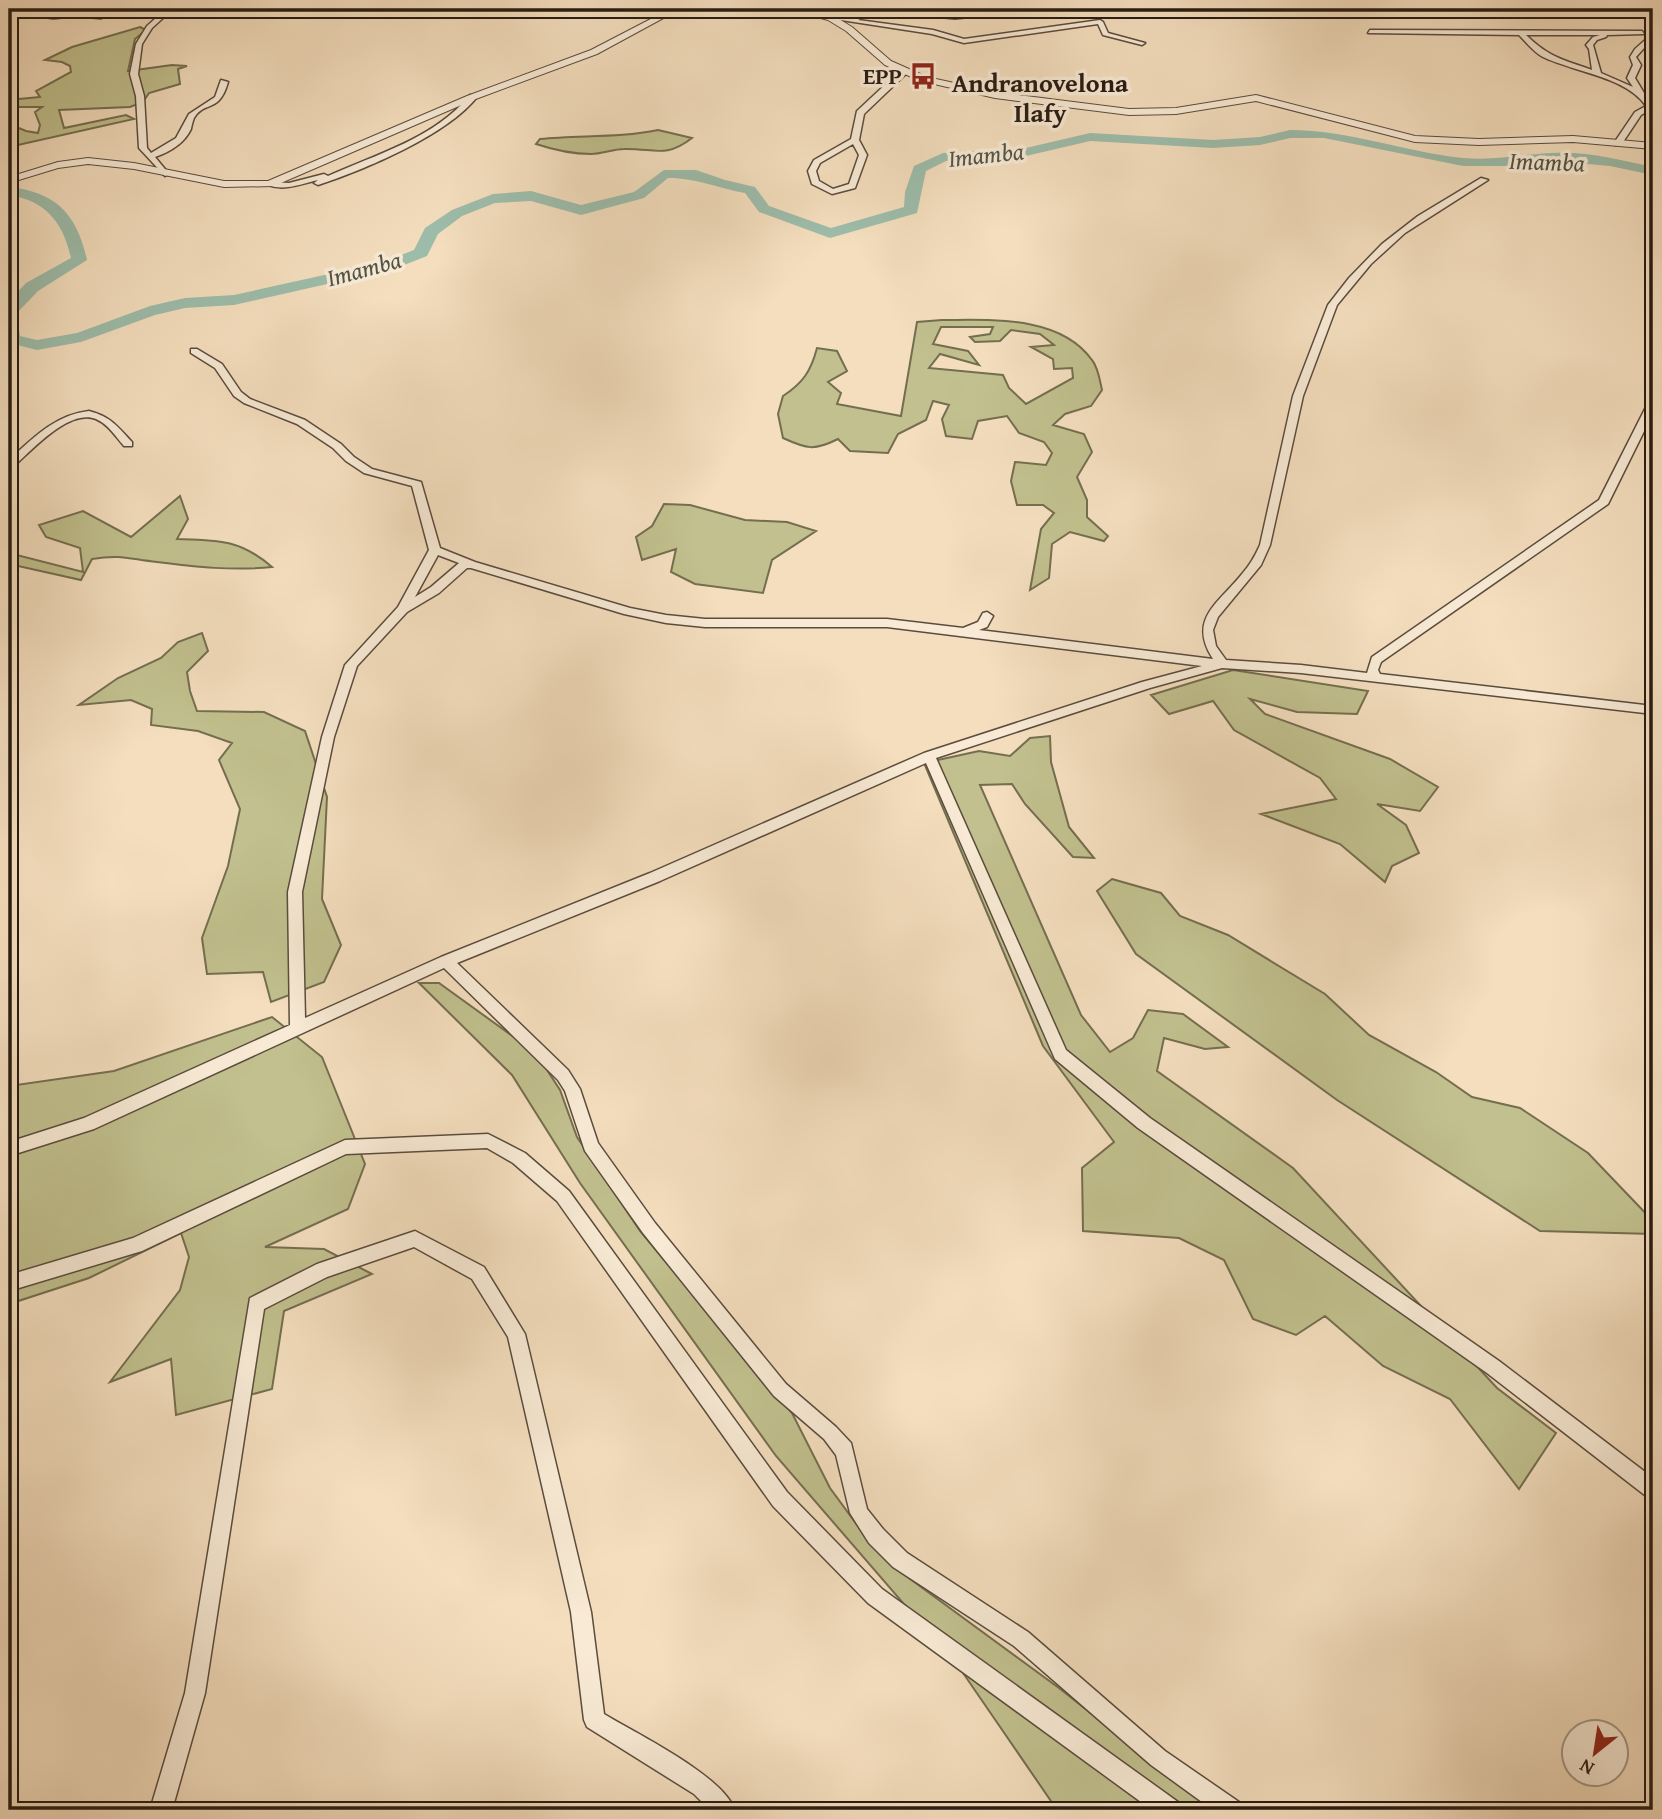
<svg xmlns="http://www.w3.org/2000/svg" width="1662" height="1819" viewBox="0 0 1662 1819" font-family="'Gentium Book Plus',serif">
	<style>
		.green { fill: #c1c08e; stroke: #746e50; stroke-width: 2; fill-rule: evenodd }
		.lines { fill: none; stroke-linecap: round; stroke-linejoin: round }
		.river { fill: #9dbdab; fill-rule: evenodd }
		.minor-casing { stroke: #5b4c3e; stroke-width: 3 }
		.tertiary-casing { stroke: #5b4c3e; stroke-width: 2 }
		.minor { fill: #f8ead5; fill-rule: evenodd }
		.tertiary { fill: #f8ead5; fill-rule: evenodd }
		.labels { text-anchor: middle; stroke-width: 7; stroke-linejoin: round; paint-order: stroke }
		.far-poi-label { font-size: 23px; font-weight: bold; fill: #281b13; stroke: #f8ead5; text-anchor: end }
		.far-water-label { font-size: 24px; font-style: italic; fill: #515448; stroke: #f8ead5 }
		.far-quarter-label { font-size: 26px; font-weight: bold; fill: #281b13; stroke: #f8ead5 }
	</style>
	<rect width="100%" height="100%" fill="#f4debe"/>
	<filter id="stains"><feTurbulence type="fractalNoise" baseFrequency=".00286" numOctaves="4"/><feColorMatrix values="0 0 0 0 .2 0 0 0 0 .09 0 0 0 0 .02 0 0 0 .5 -.17"/></filter>
	<radialGradient id="worn" r=".72"><stop offset=".6" stop-color="#630" stop-opacity="0"/><stop offset="1" stop-color="#630" stop-opacity=".3"/></radialGradient>
	<path class="green" d="M 74,9 L 136,9 L 138,10 L 133,14 L 107,14 L 101,19 C 94,19 86,16 78,16 C 64,15 52,25 40,13 Z
		M 140,27 L 146,30 L 135,39 L 128,71 L 172,65 L 187,66 L 178,69 L 180,84 L 149,93 L 143,102 L 130,107 L 59,110 L 64,128 L 126,115 L 134,119 L 9,147 L 9,124 L 26,131 L 38,133 L 40,125 L 35,112 L 42,107 L 9,107 L 9,100 L 40,97 L 36,91 L 71,72 L 70,66 L 62,62 L 45,60 L 72,47 Z
		M 658,130 L 692,138 C 665,159 654,148 624,149 C 613,149 602,154 591,154 C 572,154 554,150 536,144 L 540,139 C 579,135 620,138 658,130 Z
		M 942,320 C 991,320 1060,315 1092,360 C 1098,367 1100,381 1102,390 L 1091,406 L 1065,414 L 1053,425 L 1084,434 L 1092,452 L 1077,477 L 1087,500 L 1087,517 L 1108,536 L 1104,541 L 1070,532 L 1052,544 L 1049,578 L 1030,590 L 1041,529 L 1054,513 L 1043,505 L 1017,505 L 1011,481 L 1015,462 L 1046,465 L 1052,453 L 1044,442 L 1019,433 L 1007,416 L 978,421 L 972,439 L 946,436 L 942,419 L 949,405 L 933,401 L 926,420 L 898,434 L 888,453 L 850,451 L 838,439 C 814,451 807,449 783,438 L 778,414 L 783,396 C 803,383 811,371 817,348 L 837,351 L 847,371 L 828,382 L 841,393 L 837,404 L 901,416 L 917,322 ZM 941,327 L 993,327 L 990,334 L 970,337 L 975,342 L 1000,341 L 1011,330 L 1040,334 L 1054,345 L 1031,347 L 1053,359 L 1054,369 L 1072,368 L 1073,378 L 1026,404 L 1009,388 L 1003,375 L 929,368 L 940,354 L 979,365 L 968,351 L 933,344 Z
		M 180,496 L 188,519 L 177,539 C 217,540 240,539 272,567 C 233,571 196,567 157,562 C 129,559 121,554 92,559 L 81,580 L 9,564 L 9,553 L 83,572 L 80,548 L 46,537 L 39,525 L 83,511 L 131,537 Z
		M 664,504 L 690,505 L 745,520 L 787,522 L 816,531 L 772,560 L 763,593 L 695,584 L 671,572 L 676,549 L 642,560 L 636,537 L 652,526 Z
		M 202,633 L 208,651 L 187,672 L 190,691 L 197,711 L 264,712 L 305,731 L 327,797 L 322,899 L 341,945 L 324,982 L 271,1002 L 263,972 L 207,974 L 202,938 L 228,866 L 240,809 L 219,760 L 232,743 L 198,731 L 151,725 L 152,709 L 131,700 L 79,705 L 118,678 L 161,658 L 178,642 Z
		M 1233,670 L 1368,691 L 1357,714 L 1297,712 L 1250,699 L 1265,714 L 1390,759 L 1438,787 L 1420,811 L 1377,804 L 1406,825 L 1419,853 L 1392,866 L 1385,882 L 1340,844 L 1261,814 L 1336,799 L 1320,778 L 1234,730 L 1213,701 L 1169,714 L 1151,695 Z
		M 1050,736 L 1051,762 L 1069,827 L 1094,858 L 1073,857 L 1025,804 L 1012,784 L 980,785 L 1081,1015 L 1110,1052 L 1133,1038 L 1148,1010 L 1183,1014 L 1228,1047 L 1205,1049 L 1164,1038 L 1157,1071 L 1293,1168 L 1497,1388 L 1556,1433 L 1519,1489 L 1450,1399 L 1383,1366 L 1325,1316 L 1296,1335 L 1253,1319 L 1224,1260 L 1179,1238 L 1083,1231 L 1082,1168 L 1114,1142 L 1043,1046 L 924,763 L 979,751 L 1010,756 L 1030,738 Z
		M 1112,879 L 1161,893 L 1180,916 L 1228,935 L 1325,994 L 1369,1035 L 1436,1072 L 1472,1097 L 1520,1108 L 1588,1153 L 1653,1221 L 1653,1234 L 1540,1231 L 1337,1100 L 1136,954 L 1097,891 Z
		M 419,983 L 439,983 L 536,1053 L 560,1090 L 577,1137 L 640,1231 L 792,1413 L 830,1488 L 863,1533 L 898,1570 L 1059,1688 L 1213,1810 L 1065,1810 L 1053,1804 L 961,1670 L 776,1456 L 580,1183 L 512,1075 Z
		M 272,1017 L 322,1057 L 365,1164 L 348,1209 L 265,1247 L 324,1249 L 372,1274 L 284,1311 L 272,1389 L 176,1415 L 171,1359 L 110,1382 L 180,1290 L 189,1257 L 181,1233 L 89,1278 L 9,1304 L 9,1086 L 114,1071 Z"/>
	<g class="lines">
		<path class="river" d="M 1290,130 C 1349,130 1404,152 1463,158 C 1494,161 1523,154 1553,153 C 1586,151 1621,160 1653,167 L 1653,175 L 1610,166 L 1554,161 L 1519,166 L 1463,166 L 1324,138 L 1290,138 L 1260,145 L 1213,148 L 1090,141 L 1026,156 L 946,161 L 926,171 L 917,213 L 830,238 L 759,212 L 745,193 C 717,188 697,178 668,178 L 644,198 L 581,215 L 531,201 L 495,203 L 462,216 L 438,234 L 427,256 L 394,269 L 234,305 L 185,308 L 155,315 L 81,342 L 37,350 L 9,343 L 9,318 L 18,323 L 20,336 L 37,340 L 77,333 L 150,306 L 185,298 L 234,295 L 383,262 L 414,250 L 425,228 L 452,210 L 493,194 L 531,191 L 581,205 L 634,192 L 664,170 L 696,170 L 725,180 L 755,187 L 769,206 L 831,228 L 904,207 L 905,192 L 914,166 L 943,153 L 1026,148 L 1090,133 L 1213,140 L 1260,137 Z
			M 9,187 C 56,192 77,214 87,260 L 38,291 L 15,315 L 9,316 L 9,301 L 26,283 L 71,258 C 63,222 46,201 9,195 Z"/>
		<defs>
			<path id="minor" d="M 166,9 L 173,9 L 152,28 L 142,44 L 138,74 L 144,96 L 147,148 L 151,153 L 176,138 L 189,114 L 215,97 L 221,80 L 228,82 C 219,114 205,100 194,118 C 193,120 191,128 191,129 C 184,144 169,152 155,157 L 169,174 L 165,176 L 139,148 L 136,96 L 130,74 L 136,44 L 147,26 Z
				M 871,9 L 879,9 L 858,20 L 933,30 L 964,39 L 1100,20 L 1103,22 L 1108,33 L 1145,43 L 1142,45 L 1103,35 L 1098,24 L 964,43 L 932,34 L 828,18 L 831,16 L 850,19 Z
				M 922,9 L 959,15 L 976,9 L 983,9 C 965,23 940,20 922,9 Z
				M 1370,30 L 1642,31 L 1644,34 L 1607,35 L 1606,37 L 1597,40 L 1593,45 L 1601,73 L 1633,87 L 1627,78 L 1633,65 L 1630,57 L 1635,49 L 1653,33 L 1653,38 L 1636,57 L 1641,65 L 1635,78 L 1653,108 L 1641,115 L 1621,145 L 1615,145 L 1614,143 L 1635,112 L 1646,106 C 1627,77 1574,72 1543,57 C 1534,52 1526,42 1519,35 L 1368,33 ZM 1526,35 L 1600,35 L 1593,37 L 1586,45 L 1589,49 L 1592,70 C 1562,59 1550,58 1526,35 Z
				M 902,69 L 909,71 L 864,114 L 859,140 L 867,155 L 855,188 L 832,194 L 812,184 L 808,171 L 814,160 L 851,139 L 857,111 ZM 853,144 L 859,155 L 849,184 L 833,189 L 819,181 L 816,171 L 820,163 Z
				M 470,95 L 477,97 C 447,135 364,170 318,185 L 314,183 L 318,180 C 302,184 282,192 266,184 L 270,182 L 289,183 L 324,174 L 328,176 C 377,154 435,138 470,95 Z
				M 1481,178 L 1488,180 L 1405,233 L 1371,264 L 1337,305 L 1303,396 L 1270,545 L 1261,565 L 1218,617 L 1213,630 L 1216,646 L 1226,660 L 1301,665 L 1367,673 L 1372,657 L 1599,500 L 1648,403 L 1653,400 L 1653,413 L 1608,504 L 1381,662 L 1378,670 L 1380,674 L 1653,706 L 1653,714 L 1301,673 L 1222,668 L 1150,688 L 936,758 L 1066,1050 L 1150,1118 L 1499,1361 L 1653,1478 L 1653,1498 L 1646,1496 L 1487,1373 L 1138,1128 L 1055,1059 L 926,763 L 660,881 L 457,963 L 568,1070 L 580,1089 L 598,1143 L 655,1223 L 786,1384 L 836,1427 L 851,1443 L 867,1509 L 883,1529 L 907,1553 L 1028,1632 L 1165,1751 L 1239,1802 L 1242,1810 L 1213,1810 L 1151,1765 L 1014,1646 L 893,1567 L 869,1543 L 850,1513 L 836,1455 L 824,1439 L 774,1396 L 643,1233 L 585,1151 L 565,1091 L 558,1080 L 444,968 L 94,1129 L 9,1156 L 9,1142 L 84,1118 L 290,1025 L 288,892 L 322,737 L 345,665 L 398,607 L 429,550 L 412,486 L 364,473 L 346,461 L 333,448 L 297,424 L 244,403 L 234,396 L 215,368 L 191,353 L 191,349 L 197,349 L 222,364 L 241,392 L 250,399 L 305,420 L 341,444 L 354,457 L 372,469 L 421,482 L 440,548 L 475,562 L 630,608 L 666,615 L 705,619 L 887,619 L 963,628 L 978,622 L 983,613 L 987,612 L 993,616 L 987,627 L 979,630 L 1213,659 C 1187,619 1219,603 1242,574 C 1250,565 1255,556 1260,545 L 1293,396 L 1328,305 L 1349,278 L 1382,244 L 1418,216 ZM 438,555 L 459,563 L 431,587 L 415,597 ZM 467,568 L 471,568 L 624,614 L 666,623 L 705,627 L 887,627 L 1202,666 L 1142,682 L 924,753 L 650,873 L 441,957 L 305,1018 L 302,892 L 334,737 L 357,666 L 407,612 L 439,593 Z
				M 89,411 C 111,417 116,425 132,442 L 132,446 L 124,446 C 116,437 108,424 96,419 C 69,408 31,451 13,467 L 9,468 L 9,460 C 33,438 55,415 89,411 Z
				M 488,1134 L 525,1153 L 569,1191 L 787,1492 L 882,1589 L 1178,1802 L 1181,1810 L 1152,1810 L 868,1603 L 773,1506 L 557,1201 L 513,1163 L 487,1148 L 346,1154 L 142,1251 L 9,1291 L 9,1275 L 133,1238 L 345,1140 Z
				M 415,1231 L 484,1267 L 525,1334 L 591,1612 L 604,1714 C 637,1734 722,1775 735,1810 L 710,1810 L 694,1794 L 587,1727 L 584,1720 L 571,1612 L 508,1337 L 472,1279 L 414,1247 L 327,1277 L 264,1309 L 205,1693 L 172,1810 L 150,1810 L 185,1693 L 250,1298 L 317,1264 Z"/>
			<path id="tertiary" d="M 670,9 L 680,9 L 597,54 L 473,100 L 274,186 L 224,187 L 134,169 L 88,164 L 58,168 L 9,183 L 9,177 L 58,162 L 88,158 L 134,163 L 224,181 L 268,181 L 467,96 L 591,50 Z
				M 788,9 L 802,9 L 834,16 L 852,27 L 891,61 L 927,77 L 995,92 L 1129,109 L 1176,108 L 1256,95 L 1415,136 L 1479,139 L 1573,136 L 1653,143 L 1653,149 L 1573,142 L 1479,145 L 1415,142 L 1256,101 L 1176,114 L 1129,115 L 995,98 L 921,81 L 902,73 L 885,65 L 846,31 L 828,20 Z"/>
		</defs>
		<use href="#minor" class="minor-casing"/>
		<use href="#tertiary" class="tertiary-casing"/>
		<use href="#minor" class="minor"/>
		<use href="#tertiary" class="tertiary"/>
	</g>
	<defs>
		<symbol id="bus-bare" viewBox="-9 -9 18 18"><path d="M-5-6H5V4H4V6H2V4H-2V6H-4V4H-5ZM-3.5-4V0h7V-4ZM-3.5 1.2v1.5H-2V1.2ZM2 1.2v1.5H3.5V1.2Z" fill="#8f2418" stroke="#f8ead5" stroke-width="2.5" paint-order="stroke"/></symbol>
	</defs>
	<g fill-rule="evenodd">
		<use href="#bus-bare" x="904" y="57" width="38" height="38"/>
	</g>
	<g class="labels">
		<g class="far-poi-label">
			<text x="902" y="84">EPP</text>
		</g>
		<g class="far-water-label">
			<text transform="translate(986 155) rotate(-6)" y="8">Imamba</text>
			<text transform="translate(1547 162) rotate(2)" y="8">Imamba</text>
			<text transform="translate(364 269) rotate(-15)" y="8">Imamba</text>
		</g>
		<g class="far-quarter-label">
			<text x="1040" y="92">Andranovelona<tspan x="1040" dy="30">Ilafy</tspan></text>
		</g>
	</g>
	<rect width="1662" height="1819" fill="none" stroke="#f4debe" stroke-width="35"/>
	<rect x="10" y="10" width="1641" height="1798" fill="none" stroke="#281b13" stroke-width="3.5"/>
	<rect x="18" y="18" width="1627" height="1784" fill="none" stroke="#281b13" stroke-width="2"/>
	<g transform="translate(1595 1753) rotate(210)"><circle r="33" fill="#f8ead5" stroke="#a59787" stroke-width="2"/>
	<path d="M0-5L12 26L0 18L-12 26Z" fill="#8f2418"/>
	<text y="-10" font-size="19" font-weight="bold" text-anchor="middle" fill="#281b13">N</text>
	</g>
	<rect width="100%" height="100%" filter="url(#stains)"/>
	<rect width="100%" height="100%" fill="url(#worn)"/>
</svg>
